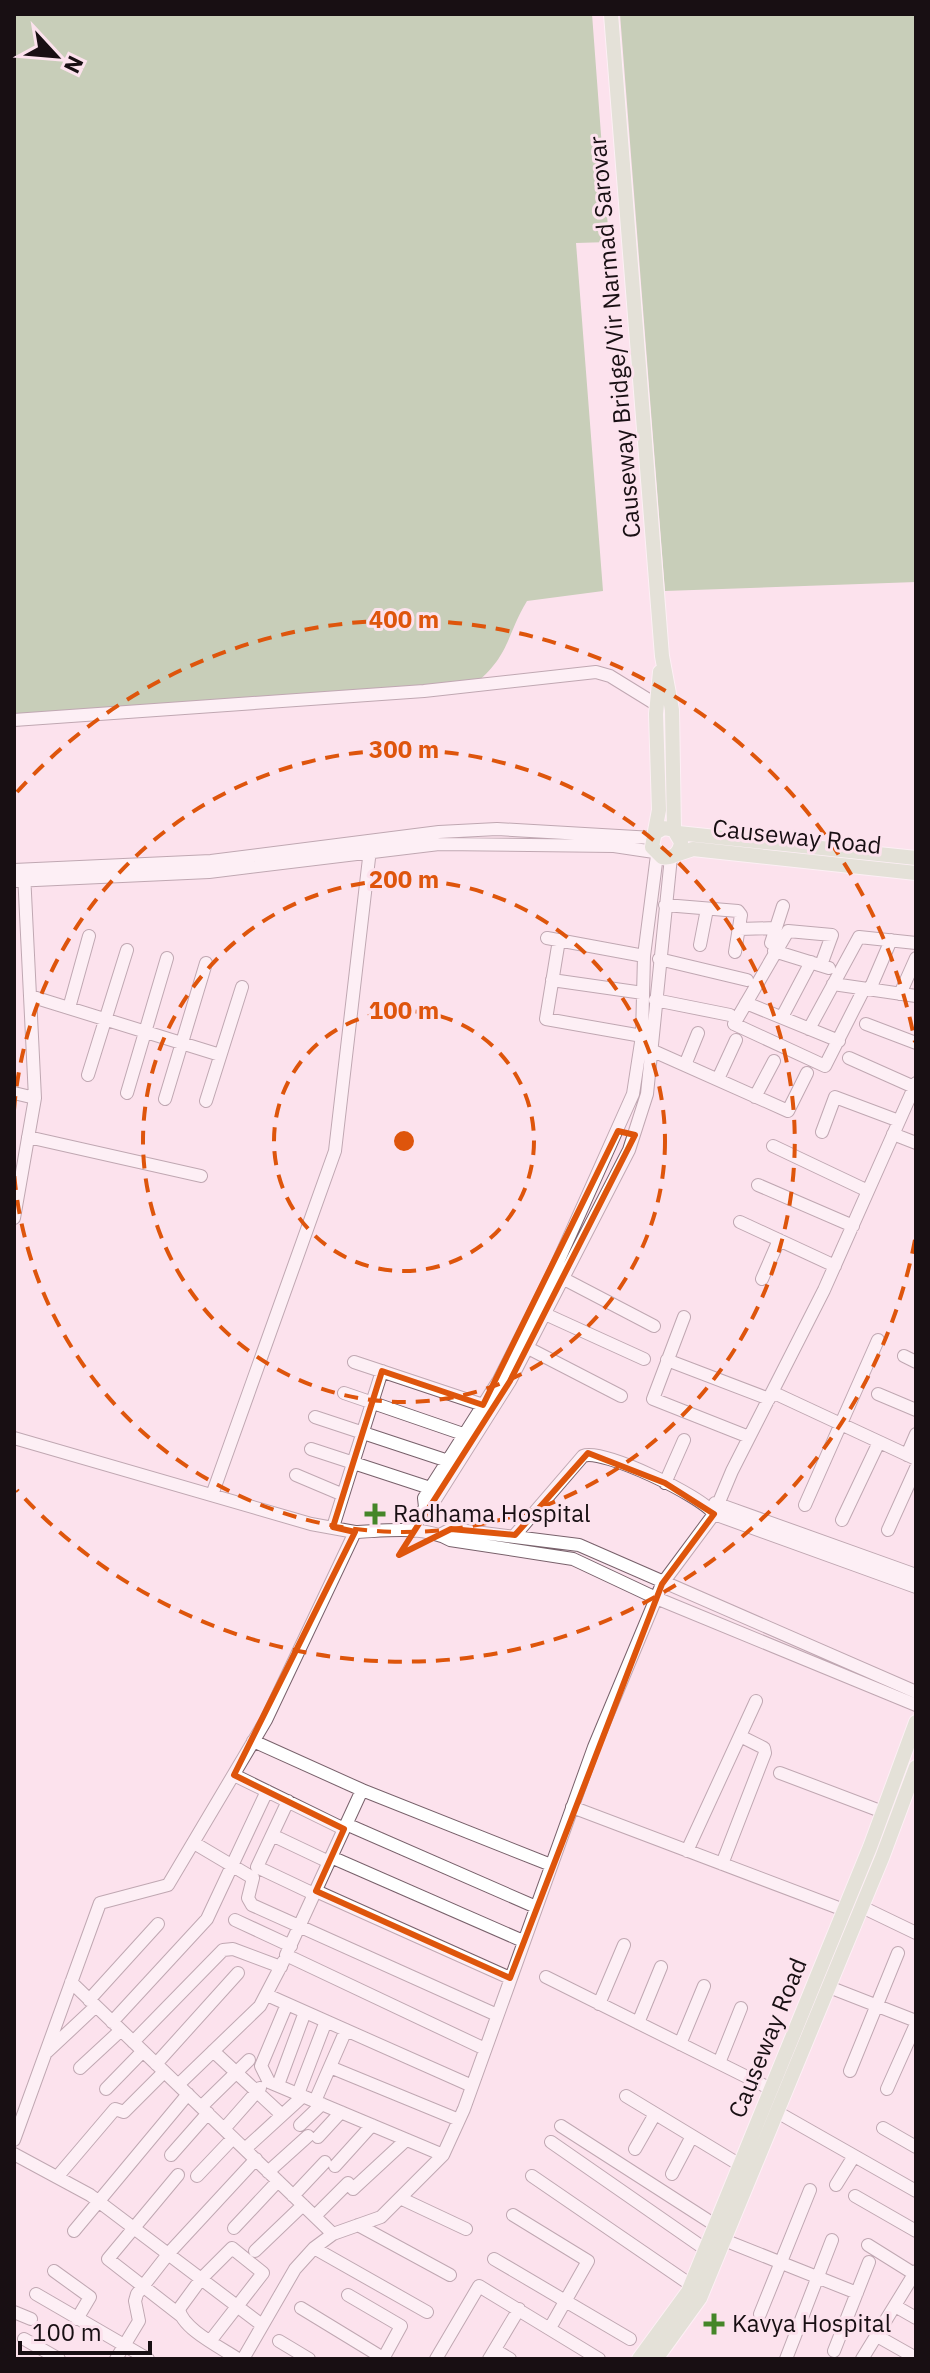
<svg xmlns="http://www.w3.org/2000/svg" width="930" height="2373" viewBox="0 0 930 2373" font-family="'IBM Plex Sans',sans-serif">
	<style>
		.water { fill: #89b57a }
		.lines { fill: none; stroke-linecap: round; stroke-linejoin: round }
		.minor-casing { stroke: #78616b; stroke-width: 14 }
		.major-casing { stroke: #fff; stroke-width: 16 }
		.minor { stroke: #fff; stroke-width: 12 }
		.major { stroke: #c7e0be; stroke-width: 14 }
		.marked { fill: none; stroke: #de550c; stroke-width: 6; stroke-linejoin: round }
		.ring { fill: none; stroke: #de550c; stroke-width: 4; stroke-dasharray: 14 10 }
		.poi-dot { fill: #458629; stroke: #fce2ed; stroke-width: 3 }
		.labels { text-anchor: middle; stroke-width: 6; stroke-linejoin: round; paint-order: stroke }
		.street-label { font-size: 24px; fill: #180f13; stroke: #fce2ed }
		.poi-label { font-size: 24px; fill: #180f13; stroke: #fce2ed; text-anchor: start }
		.centre { fill: #de550c; stroke: #fce2ed; stroke-width: 4 }
		.ring-label { font-size: 24px; text-anchor: middle; font-weight: bold; fill: #de550c; stroke: #fce2ed; stroke-width: 6; stroke-linejoin: round; paint-order: stroke }
	</style>
	<rect width="100%" height="100%" fill="#fce2ed"/>
	<path class="water" d="M 14,14 L 592,14 L 609,242 L 576,243 L 603,591 L 527,601 C 506,636 510,655 476,683 L 14,726 Z
		M 620,14 L 916,14 L 916,582 L 665,591 Z"/>
	<g class="lines">
		<defs>
			<path id="minor" d="M 14,720 L 424,691 L 596,672 L 610,676 L 657,705
				M 14,870 L 211,861 L 439,832 L 497,829 L 653,838
				M 24,873 L 35,1098
				M 14,881 L 209,872 L 439,844 L 614,846 L 654,852
				M 665,905 L 738,911 L 741,915 L 735,952
				M 739,929 L 776,928
				M 547,938 L 644,956
				M 559,940 L 546,1019 L 642,1036
				M 771,943 L 783,906
				M 700,945 L 707,909
				M 774,951 L 829,968
				M 659,959 L 747,980
				M 821,965 L 832,935 L 788,931 L 734,1024 L 825,1066 L 864,989
				M 552,980 L 643,993
				M 833,984 L 916,996
				M 870,989 L 891,940
				M 900,994 L 916,958
				M 30,996 L 220,1055
				M 655,1000 L 730,1015
				M 746,1003 L 839,1041
				M 69,1008 L 89,936
				M 782,1017 L 811,962
				M 866,1024 L 916,1043
				M 809,1029 L 859,937 L 916,943
				M 651,1050 L 788,1111 L 807,1073
				M 849,1058 L 914,1087
				M 685,1065 L 698,1033
				M 88,1075 L 127,950
				M 718,1079 L 736,1040
				M 14,1093 L 35,1098 L 14,1218
				M 127,1093 L 167,958
				M 755,1097 L 774,1061
				M 165,1099 L 206,963
				M 206,1101 L 242,987
				M 822,1132 L 835,1097 L 899,1121
				M 893,1134 L 916,1143
				M 28,1137 L 201,1176
				M 773,1146 L 868,1191
				M 758,1185 L 853,1226
				M 740,1222 L 835,1266
				M 564,1279 L 654,1326
				M 762,1279 L 779,1240
				M 545,1314 L 644,1359
				M 684,1317 L 653,1399 L 749,1437
				M 528,1348 L 621,1396
				M 904,1356 L 916,1362
				M 667,1360 L 769,1399
				M 354,1362 L 483,1405
				M 772,1392 L 916,1459
				M 344,1393 L 466,1435
				M 878,1394 L 916,1410
				M 315,1417 L 448,1461
				M 14,1438 L 311,1524 L 355,1532
				M 311,1449 L 430,1488
				M 907,1455 L 916,1434
				M 296,1475 L 341,1494
				M 665,1483 L 684,1440
				M 212,1495 L 335,1151 L 371,841
				M 715,1503 L 916,1575
				M 805,1505 L 878,1340
				M 425,1507 L 433,1503 L 510,1381 L 629,1150 L 647,1094 L 671,857
				M 842,1520 L 879,1442
				M 333,1527 L 382,1371
				M 888,1530 L 916,1468
				M 413,1531 L 425,1507 L 424,1498 L 499,1380 L 553,1273 L 633,1094 L 642,1036 L 644,956 L 657,855
				M 440,1535 L 451,1529 L 579,1545 L 916,1692
				M 515,1535 L 583,1456 C 602,1448 702,1496 714,1514 L 916,1587
				M 253,1741 L 362,1790 L 551,1865
				M 780,1773 L 883,1812
				M 234,1775 L 344,1829
				M 362,1790 L 286,1955 L 485,2049
				M 288,1801 L 257,1867 L 314,1894
				M 572,1807 L 844,1910
				M 346,1824 L 536,1907
				M 272,1835 L 329,1862
				M 194,1843 L 253,1878 L 248,1898 L 252,1905 L 497,2015
				M 687,1851 L 756,1701
				M 331,1857 L 523,1941
				M 722,1864 L 765,1753 L 764,1748 L 740,1736
				M 316,1891 L 510,1978
				M 862,1907 L 916,1933
				M 235,1920 L 291,1946
				M 546,1977 L 771,2089
				M 71,1982 L 333,2234
				M 829,1987 L 916,2021
				M 267,1995 L 472,2086
				M 89,2000 L 158,1924
				M 287,2004 L 261,2066 L 269,2082 L 443,2155
				M 599,2004 L 624,1945
				M 112,2022 L 207,1919 L 267,1791
				M 638,2023 L 661,1967
				M 133,2042 L 223,1950 L 233,1949 L 281,1967
				M 680,2044 L 704,1986
				M 213,2051 L 282,2115
				M 47,2052 L 96,2006
				M 719,2063 L 741,2008
				M 156,2064 L 238,1973
				M 330,2067 L 459,2120
				M 80,2068 L 121,2030
				M 850,2071 L 898,1953
				M 178,2085 L 260,2006 L 283,1962
				M 278,2085 L 305,2012
				M 106,2089 L 143,2051
				M 887,2089 L 916,2024
				M 298,2094 L 326,2021
				M 626,2096 L 740,2165
				M 315,2101 L 346,2030
				M 201,2107 L 249,2060
				M 777,2112 L 916,2191
				M 300,2125 L 322,2104
				M 561,2126 L 715,2225
				M 883,2128 L 916,2147
				M 224,2129 L 260,2088
				M 318,2137 L 341,2112
				M 14,2140 L 100,1903 L 168,1885 L 266,1720 L 355,1532 C 384,1531 423,1525 450,1540 L 573,1559 L 656,1598 L 916,1705
				M 551,2142 L 705,2249
				M 245,2149 L 303,2096
				M 635,2149 L 655,2114
				M 14,2154 L 90,2195 L 262,2325
				M 171,2155 L 208,2113
				M 335,2166 L 372,2125
				M 268,2172 L 308,2136
				M 672,2174 L 692,2136
				M 178,2175 L 108,2259 L 180,2315
				M 58,2176 L 115,2109 L 124,2112 L 164,2072
				M 197,2176 L 233,2138
				M 532,2176 L 691,2285
				M 836,2185 L 854,2156
				M 353,2189 L 406,2140
				M 293,2196 L 325,2162
				M 855,2196 L 916,2231
				M 400,2198 L 466,2229
				M 513,2215 L 588,2261 L 550,2328
				M 315,2216 L 348,2183
				M 358,2225 L 450,2275
				M 234,2228 L 278,2181
				M 74,2231 L 188,2094
				M 724,2240 L 857,2293
				M 868,2245 L 916,2275
				M 314,2248 L 427,2312
				M 255,2251 L 303,2205
				M 494,2259 L 630,2339
				M 54,2271 L 90,2297 L 77,2319
				M 36,2294 L 148,2359
				M 348,2295 L 401,2326 L 383,2359
				M 895,2306 L 916,2318
				M 301,2308 L 383,2358
				M 14,2312 L 31,2319
				M 760,2314 L 810,2190
				M 877,2336 L 916,2358
				M 24,2339 L 59,2359
				M 211,2340 L 263,2273 L 232,2248 L 201,2279 L 179,2309 C 182,2329 222,2348 238,2359
				M 279,2341 L 309,2359
				M 495,2350 L 510,2359
				M 834,2351 L 869,2262
				M 116,2359 L 139,2321 L 135,2301 L 137,2294 L 169,2253 L 256,2159
				M 243,2359 L 295,2269 L 314,2248 L 333,2234 L 381,2217 L 443,2155 L 464,2109 L 594,1747 L 662,1584 L 714,1514 L 732,1471 L 824,1290 L 916,1083
				M 436,2359 L 479,2286 L 599,2359
				M 489,2359 L 519,2309
				M 786,2359 L 832,2240
				M 862,2359 L 916,2271"/>
			<path id="major" d="M 611,14 L 662,656 L 672,710 L 674,830
				M 655,833 L 664,828 L 674,830 L 681,842 C 680,853 673,859 662,857 L 652,847 L 659,810 L 656,714 L 660,672
				M 678,833 L 916,858
				M 675,855 L 693,849 L 916,873
				M 639,2359 L 688,2292 L 870,1847 L 916,1722
				M 656,2359 L 700,2298 L 882,1858 L 916,1767"/>
		</defs>
		<use href="#minor" class="minor-casing"/>
		<use href="#major" class="major-casing"/>
		<use href="#minor" class="minor"/>
		<use href="#major" class="major"/>
	</g>
	<path d="M0 0H930V2373H0ZM 618,1131 L 635,1135 L 510,1381 L 399,1555 L 451,1529 L 515,1535 L 588,1453 L 665,1483 L 714,1514 L 662,1584 L 510,1978 L 316,1891 L 344,1829 L 234,1775 L 355,1532 L 333,1527 L 382,1371 L 483,1405 Z" fill="#fce2ed" fill-opacity=".55" fill-rule="evenodd"/>
	<path class="marked" d="M 618,1131 L 635,1135 L 510,1381 L 399,1555 L 451,1529 L 515,1535 L 588,1453 L 665,1483 L 714,1514 L 662,1584 L 510,1978 L 316,1891 L 344,1829 L 234,1775 L 355,1532 L 333,1527 L 382,1371 L 483,1405 Z"/>
	<g class="ring">
		<circle cx="404" cy="1141" r="130"/>
		<circle cx="404" cy="1141" r="261"/>
		<path d="M14 1110A391 391 0 1 1 14 1172"/>
		<path d="M915 1240A521 521 0 0 1 17 1490M17 792A521 521 0 0 1 915 1042"/>
	</g>
	<g class="poi-dot">
		<path d="M371 1502h8v8h8v8h-8v8h-8v-8h-8v-8h8z"/>
		<path d="M710 2312h8v8h8v8h-8v8h-8v-8h-8v-8h8z"/>
	</g>
	<g class="labels">
		<g class="street-label">
			<text transform="translate(615 337) rotate(-95)" y="8">Causeway Bridge/Vir Narmad Sarovar</text>
			<text transform="translate(797 837) rotate(6)" y="8">Causeway Road</text>
			<text transform="translate(768 2038) rotate(-68)" y="8">Causeway Road</text>
		</g>
		<g class="poi-label">
			<text x="393" y="1522">Radhama Hospital</text>
			<text x="732" y="2332">Kavya Hospital</text>
		</g>
	</g>
	<circle cx="404" cy="1141" r="12" class="centre"/>
	<g class="ring-label">
		<text x="404" y="628">400 m</text>
		<text x="404" y="758">300 m</text>
		<text x="404" y="888">200 m</text>
		<text x="404" y="1019">100 m</text>
	</g>
	<rect width="930" height="2373" fill="none" stroke="#180f13" stroke-width="32"/>
	<g transform="translate(56 56) rotate(116)" stroke="#fce2ed" stroke-width="6" paint-order="stroke">
	<path d="M0-6L14 30L0 20L-14 30Z" fill="#180f13"/>
	<text y="-12" font-size="22" font-weight="bold" text-anchor="middle" fill="#180f13">N</text>
	</g>
	<path d="M20 2341v12h130v-12" fill="none" stroke="#180f13" stroke-width="4"/>
	<text x="32" y="2341" font-size="24" fill="#180f13" stroke="#fce2ed" stroke-width="6" paint-order="stroke">100 m</text>
</svg>
